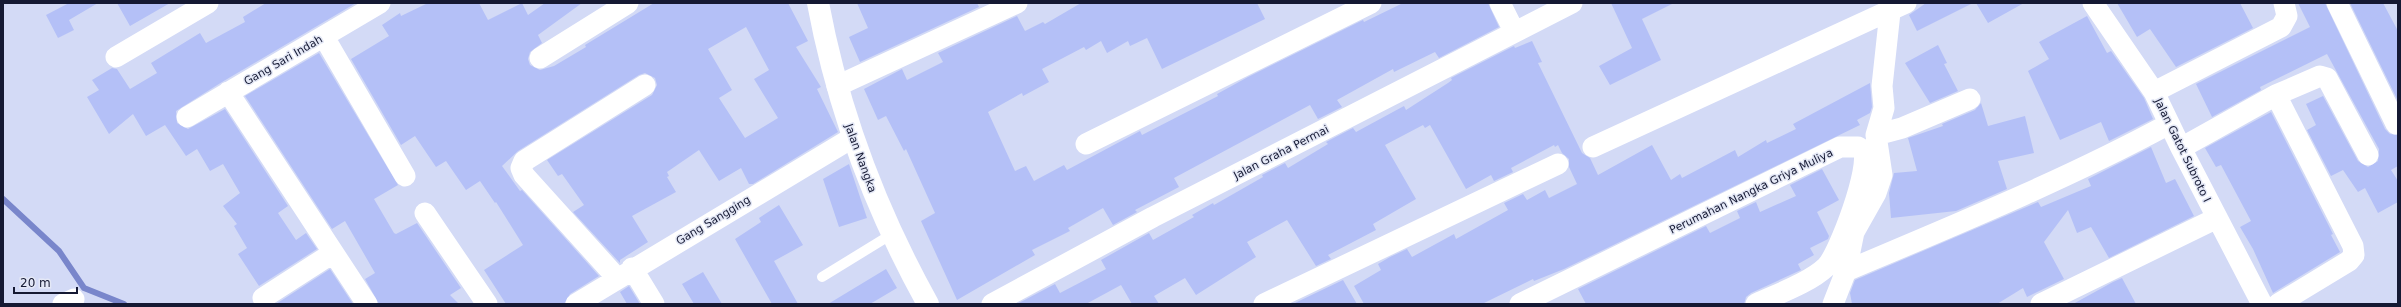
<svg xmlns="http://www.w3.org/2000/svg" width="2401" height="307" viewBox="0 0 2401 307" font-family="'DejaVu Sans',sans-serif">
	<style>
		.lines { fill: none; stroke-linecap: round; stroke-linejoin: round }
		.stream { stroke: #7986cb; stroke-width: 6 }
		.building { fill: #b4c0f7; fill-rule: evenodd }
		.lane { stroke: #fff; stroke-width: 10 }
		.street { stroke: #fff; stroke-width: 21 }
		.secondary { stroke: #fff; stroke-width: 22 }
		.labels { text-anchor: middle; stroke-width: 3; stroke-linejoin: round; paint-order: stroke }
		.street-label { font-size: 11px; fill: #151933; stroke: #e4e8f6 }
	</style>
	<rect width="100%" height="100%" fill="#d3daf6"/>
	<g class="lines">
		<path class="stream" d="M 3,199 L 59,251 L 84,288 L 124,304"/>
	</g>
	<path class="building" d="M 69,3 L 98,3 L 69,20 L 74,30 L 58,38 L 46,15 Z
		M 117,3 L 170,3 L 130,26 Z
		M 266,3 L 356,3 L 222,82 L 176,111 L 177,123 L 188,129 L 225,109 L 288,206 L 278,213 L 296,240 L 306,233 L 317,249 L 259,286 L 238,254 L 247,248 L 234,226 L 237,224 L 223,206 L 240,193 L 223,164 L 210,171 L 197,149 L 186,156 L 165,125 L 146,136 L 133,114 L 109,134 L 87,97 L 99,90 L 92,80 L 112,68 L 117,69 L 130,89 L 157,73 L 151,63 L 200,33 L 206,43 L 245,22 L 243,17 Z
		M 428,3 L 479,3 L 488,20 L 522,3 L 528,15 L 545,3 L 582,3 L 538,35 L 542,43 L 530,52 L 528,59 L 530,65 L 540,70 L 554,66 L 586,47 L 585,45 L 654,3 L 788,3 L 808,41 L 796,47 L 821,87 L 817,89 L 838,132 L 753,184 L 749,184 L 741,168 L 719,181 L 699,150 L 667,172 L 669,176 L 667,177 L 676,192 L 632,216 L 648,242 L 620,260 L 620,263 L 573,212 L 584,205 L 562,174 L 558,176 L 547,160 L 652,95 L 657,85 L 655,78 L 645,73 L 639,75 L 518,151 L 502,166 L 520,191 L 522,190 L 599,276 L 570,294 L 564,304 L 506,304 L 484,270 L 523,245 L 496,202 L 495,203 L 480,181 L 466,190 L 446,161 L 436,167 L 415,136 L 401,145 L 351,59 L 389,36 L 382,25 L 400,13 L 401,16 ZM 746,27 L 769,70 L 754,79 L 778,118 L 745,138 L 719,98 L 732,90 L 708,49 Z
		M 857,3 L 977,3 L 979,7 L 860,62 L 849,37 L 868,28 Z
		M 1081,3 L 1257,3 L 1265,19 L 1162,69 L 1147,38 L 1130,46 L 1128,41 L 1107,53 L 1101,41 L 1086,50 L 1084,47 L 1042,69 L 1049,82 L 1023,96 L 1022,93 L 988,112 L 1015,171 L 1026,166 L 1034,181 L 1064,165 L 1067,170 L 1140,131 L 1142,135 L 1218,96 L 1217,94 L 1248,77 L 1363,20 L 1364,22 L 1403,3 L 1488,3 L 1499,27 L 1439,58 L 1435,52 L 1394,72 L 1393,69 L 1337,100 L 1342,107 L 1318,119 L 1310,105 L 1174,178 L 1179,187 L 1135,210 L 1137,212 L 1113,225 L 1103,208 L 1068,228 L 1070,231 L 1032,250 L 1035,255 L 957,300 L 921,221 L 935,213 L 906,149 L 904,151 L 886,116 L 878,120 L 864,89 L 902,69 L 907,80 L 943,62 L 938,53 L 1017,16 L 1025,31 L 1043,22 L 1045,24 Z
		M 1611,3 L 1674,3 L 1642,19 L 1661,60 L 1610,85 L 1599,66 L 1632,48 Z
		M 1926,3 L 1973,3 L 1917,31 L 1909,15 Z
		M 1976,3 L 2024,3 L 1988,23 Z
		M 2117,3 L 2240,3 L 2253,28 L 2176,67 L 2150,29 L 2137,37 Z
		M 2298,3 L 2325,3 L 2385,129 L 2390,134 L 2398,135 L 2398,166 L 2391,170 L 2398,181 L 2398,202 L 2378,213 L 2365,188 L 2358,192 L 2343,170 L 2331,176 L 2307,130 L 2316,125 L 2306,104 L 2323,96 L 2358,161 L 2368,167 L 2378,161 L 2379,149 L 2327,54 L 2260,87 L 2261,90 L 2212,117 L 2196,84 L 2310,27 Z
		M 2350,3 L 2383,3 L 2398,31 L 2398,101 Z
		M 2087,16 L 2107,53 L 2111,51 L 2144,98 L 2153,119 L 2109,141 L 2101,122 L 2060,140 L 2028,71 L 2049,59 L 2039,42 Z
		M 1532,41 L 1542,62 L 1538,63 L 1582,153 L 1590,158 L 1598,175 L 1652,145 L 1671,180 L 1680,174 L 1682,178 L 1735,150 L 1738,157 L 1766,140 L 1767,143 L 1796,129 L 1793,124 L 1870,83 L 1872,107 L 1870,113 L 1857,120 L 1860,125 L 1564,269 L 1534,281 L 1533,279 L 1482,304 L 1364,304 L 1354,286 L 1381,270 L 1378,264 L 1390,257 L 1407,249 L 1412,257 L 1454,234 L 1456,239 L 1508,210 L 1504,203 L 1523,194 L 1527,200 L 1545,190 L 1549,198 L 1577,184 L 1569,167 L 1569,159 L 1562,153 L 1558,145 L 1555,147 L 1554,145 L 1511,168 L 1513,172 L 1494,181 L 1491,175 L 1466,189 L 1430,125 L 1425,128 L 1423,125 L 1385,145 L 1416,199 L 1373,224 L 1376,230 L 1328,255 L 1331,259 L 1316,266 L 1287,220 L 1247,242 L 1256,257 L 1196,295 L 1185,278 L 1154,296 L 1159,304 L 1132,304 L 1121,285 L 1086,304 L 1017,304 L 1055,284 L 1060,293 L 1106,269 L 1101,260 L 1149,233 L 1153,240 L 1194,217 L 1192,215 L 1213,203 L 1214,205 L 1263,177 L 1262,175 L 1285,163 L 1288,168 L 1328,144 L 1326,142 L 1353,128 L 1356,132 L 1404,106 L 1406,110 L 1448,83 L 1452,80 L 1451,78 L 1514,46 L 1515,48 Z
		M 1938,45 L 1947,63 L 1944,64 L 1958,91 L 1930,103 L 1905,63 Z
		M 319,53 L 398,185 L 374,199 L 394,233 L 396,234 L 417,223 L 461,288 L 450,295 L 459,304 L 379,304 L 365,279 L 375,273 L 345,221 L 332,229 L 245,96 Z
		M 1981,103 L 1988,126 L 2025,116 L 2034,153 L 1998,161 L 2007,189 L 1956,211 L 1891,218 L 1889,193 L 1894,173 L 1917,171 L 1908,138 L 1943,126 L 1942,124 L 1975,110 Z
		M 2271,112 L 2333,234 L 2331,235 L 2340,252 L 2273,293 L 2253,249 L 2240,227 L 2251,221 L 2221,165 L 2216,167 L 2205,148 Z
		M 2151,147 L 2166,183 L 2175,179 L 2194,216 L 2109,258 L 2091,227 L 2077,233 L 2068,210 L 2044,242 L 2064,279 L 2027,297 L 2023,288 L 1997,304 L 1852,304 L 1850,293 L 1855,280 L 2038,202 L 2041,207 L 2091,186 L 2088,179 Z
		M 849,164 L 867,218 L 839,227 L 823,179 Z
		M 1822,169 L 1839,200 L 1817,212 L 1829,236 L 1828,239 L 1810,248 L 1814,255 L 1798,264 L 1801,270 L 1751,293 L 1746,297 L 1744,304 L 1586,304 L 1578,289 L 1706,226 L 1710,233 L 1740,218 L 1737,211 L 1756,202 L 1760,212 L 1796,196 L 1790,185 Z
		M 779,205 L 803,245 L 774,261 L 798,304 L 772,304 L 735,239 L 761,222 L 759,218 Z
		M 330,269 L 353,304 L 276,304 Z
		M 886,269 L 897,288 L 870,304 L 828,304 Z
		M 703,272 L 722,304 L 694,304 L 682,284 Z
		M 2122,278 L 2136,304 L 2073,304 L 2113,282 Z
		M 1343,280 L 1357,304 L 1293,304 L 1299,301 Z
		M 629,286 L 640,304 L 627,304 L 620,292 Z"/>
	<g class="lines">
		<path class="lane" d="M 822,277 L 892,234"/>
		<path class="street" d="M 1500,3 L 1514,31
			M 2093,3 L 2154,92 L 2181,148 L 2262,304
			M 2337,3 L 2396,124
			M 324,37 L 405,176
			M 116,57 L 208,3
			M 540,58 L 628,3
			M 837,86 L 1017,3
			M 228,92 L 367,304
			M 2154,92 L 2281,27 L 2287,16 L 2284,3
			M 2276,95 L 2353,246 L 2354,255 L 2349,261 L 2278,304
			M 187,117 L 380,3
			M 1876,135 L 1902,128 L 1970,99
			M 1086,144 L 1371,3
			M 1593,147 L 1906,3
			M 2181,148 L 2276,95 L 2320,76 L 2327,78 L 2368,155
			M 425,213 L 487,304
			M 632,268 L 654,304
			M 1846,271 C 1955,225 2065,180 2169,124
			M 617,278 L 524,175 L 521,168 L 524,161 L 645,85
			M 263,298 L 333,253
			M 63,304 L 74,299
			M 576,304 L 852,138
			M 992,304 L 1153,217 L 1572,3
			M 1264,304 L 1558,164
			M 1520,304 L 1840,147 L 1858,147 L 1863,150 C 1872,165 1839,254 1826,267 C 1809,283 1777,294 1756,304
			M 1833,304 L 1846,271 L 1854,232 L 1876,193 L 1882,175 L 1876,135 L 1884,108 L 1882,86 L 1891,3
			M 2041,304 L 2217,218"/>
		<path class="secondary" d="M 818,3 C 838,110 875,209 928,304"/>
	</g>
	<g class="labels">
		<g class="street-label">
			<text transform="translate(283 60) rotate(-30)" y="4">Gang Sari Indah</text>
			<text transform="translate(2183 150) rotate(64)" y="4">Jalan Gatot Subroto I</text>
			<text transform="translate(1281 152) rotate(-27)" y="4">Jalan Graha Permai</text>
			<text transform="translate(861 158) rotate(70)" y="4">Jalan Nangka</text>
			<text transform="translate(1751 191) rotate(-26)" y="4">Perumahan Nangka Griya Muliya</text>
			<text transform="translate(713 220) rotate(-31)" y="4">Gang Sangging</text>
		</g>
	</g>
	<rect width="2401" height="307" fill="none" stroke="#151933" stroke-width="8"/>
	<path d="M14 287v6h63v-6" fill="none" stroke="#151933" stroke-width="2"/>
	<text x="20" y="287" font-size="12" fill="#151933" stroke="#e4e8f6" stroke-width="3" paint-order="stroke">20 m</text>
</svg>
